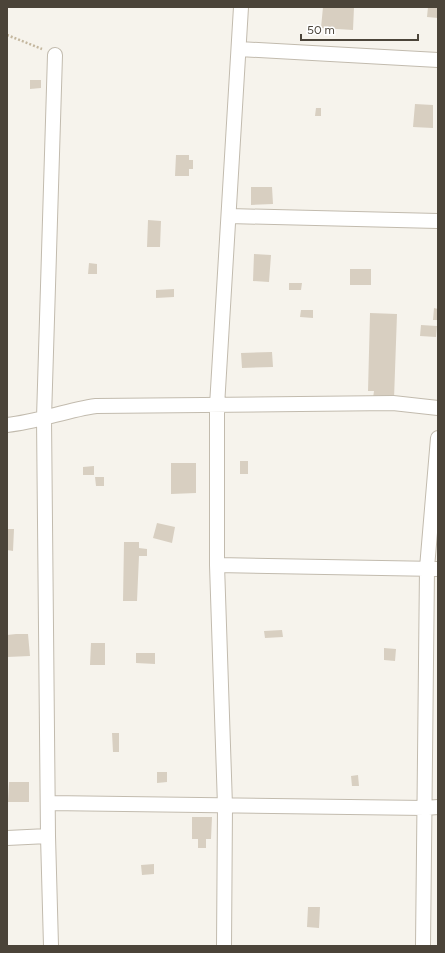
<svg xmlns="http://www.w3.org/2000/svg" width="445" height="953" viewBox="0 0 445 953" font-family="Figtree,sans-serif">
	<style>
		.building { fill: #d8cfc1 }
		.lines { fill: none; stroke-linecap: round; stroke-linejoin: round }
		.minor-casing { stroke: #c2bbae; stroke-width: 16 }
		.path { stroke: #c4b79f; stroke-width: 2.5; stroke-dasharray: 2 2; stroke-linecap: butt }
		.minor { stroke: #fff; stroke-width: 14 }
	</style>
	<rect width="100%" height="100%" fill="#f6f3ec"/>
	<path class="building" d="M 323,7 L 354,7 L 353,30 L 321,28 Z
		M 428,7 L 438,7 L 438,18 L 427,17 Z
		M 30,80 L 41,80 L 41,88 L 30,89 Z
		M 415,104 L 433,105 L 433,128 L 413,127 Z
		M 316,108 L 321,108 L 321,116 L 315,116 Z
		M 176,155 L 189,155 L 189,160 L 193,160 L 193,169 L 189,169 L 189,176 L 175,176 Z
		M 251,187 L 272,187 L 273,204 L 251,205 Z
		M 148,220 L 161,221 L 160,247 L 147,247 Z
		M 254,254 L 271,255 L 269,282 L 253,281 Z
		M 89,263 L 97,264 L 97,274 L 88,274 Z
		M 350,269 L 371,269 L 371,285 L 350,285 Z
		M 289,283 L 302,283 L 301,290 L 289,290 Z
		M 174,289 L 174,297 L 156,298 L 156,290 Z
		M 434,308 L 438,309 L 438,320 L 433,320 Z
		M 301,310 L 313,310 L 313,318 L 300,317 Z
		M 370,313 L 397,314 L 394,399 L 373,398 L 374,391 L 368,391 Z
		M 421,325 L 437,326 L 436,337 L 420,336 Z
		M 272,352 L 273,367 L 242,368 L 241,353 Z
		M 240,461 L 248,461 L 248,474 L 240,474 Z
		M 171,463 L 196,463 L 196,493 L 171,494 Z
		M 94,466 L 94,475 L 83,475 L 83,467 Z
		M 95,477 L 104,477 L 104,486 L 96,486 Z
		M 157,523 L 175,527 L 172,543 L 153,538 Z
		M 7,529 L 14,529 L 13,551 L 7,550 Z
		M 124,542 L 139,542 L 139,548 L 147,549 L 147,556 L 139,556 L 137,601 L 123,601 Z
		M 282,630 L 283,637 L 265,638 L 264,631 Z
		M 16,634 L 28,634 L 30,656 L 7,657 L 7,635 Z
		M 91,643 L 105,643 L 105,665 L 90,665 Z
		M 384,648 L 396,649 L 395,661 L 384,660 Z
		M 136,653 L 155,653 L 155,664 L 136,663 Z
		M 112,733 L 119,733 L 119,752 L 113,752 Z
		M 157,772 L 167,772 L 167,782 L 157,783 Z
		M 358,775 L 359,786 L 352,786 L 351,776 Z
		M 9,782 L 29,782 L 29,802 L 8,802 Z
		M 192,817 L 212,817 L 211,839 L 206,839 L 206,848 L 198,848 L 198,839 L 192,839 Z
		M 154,864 L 154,874 L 142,875 L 141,865 Z
		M 308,907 L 320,907 L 319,928 L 307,927 Z"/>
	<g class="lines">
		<defs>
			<path id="minor" d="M 239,49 L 438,60
				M 229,216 L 438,221
				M 7,425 C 38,422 66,410 96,406 L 393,403 L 438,408
				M 217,565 L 438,569
				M 49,803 L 425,808 L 438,807
				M 7,838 L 48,836
				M 51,946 L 48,836 L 44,418 L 55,55
				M 224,946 L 225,806 L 217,565 L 217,406 L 241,7
				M 423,946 L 427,568 L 438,438"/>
		</defs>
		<use href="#minor" class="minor-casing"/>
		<path class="path" d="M 7,35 L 42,49"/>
		<use href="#minor" class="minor"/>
	</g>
	<rect width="445" height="953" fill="none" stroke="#4b4439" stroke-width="16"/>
	<path d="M301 34v6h117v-6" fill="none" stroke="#4b4439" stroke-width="2"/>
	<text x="307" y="34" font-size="12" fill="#4b4439" stroke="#ffffff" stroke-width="3" paint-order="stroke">50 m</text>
</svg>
